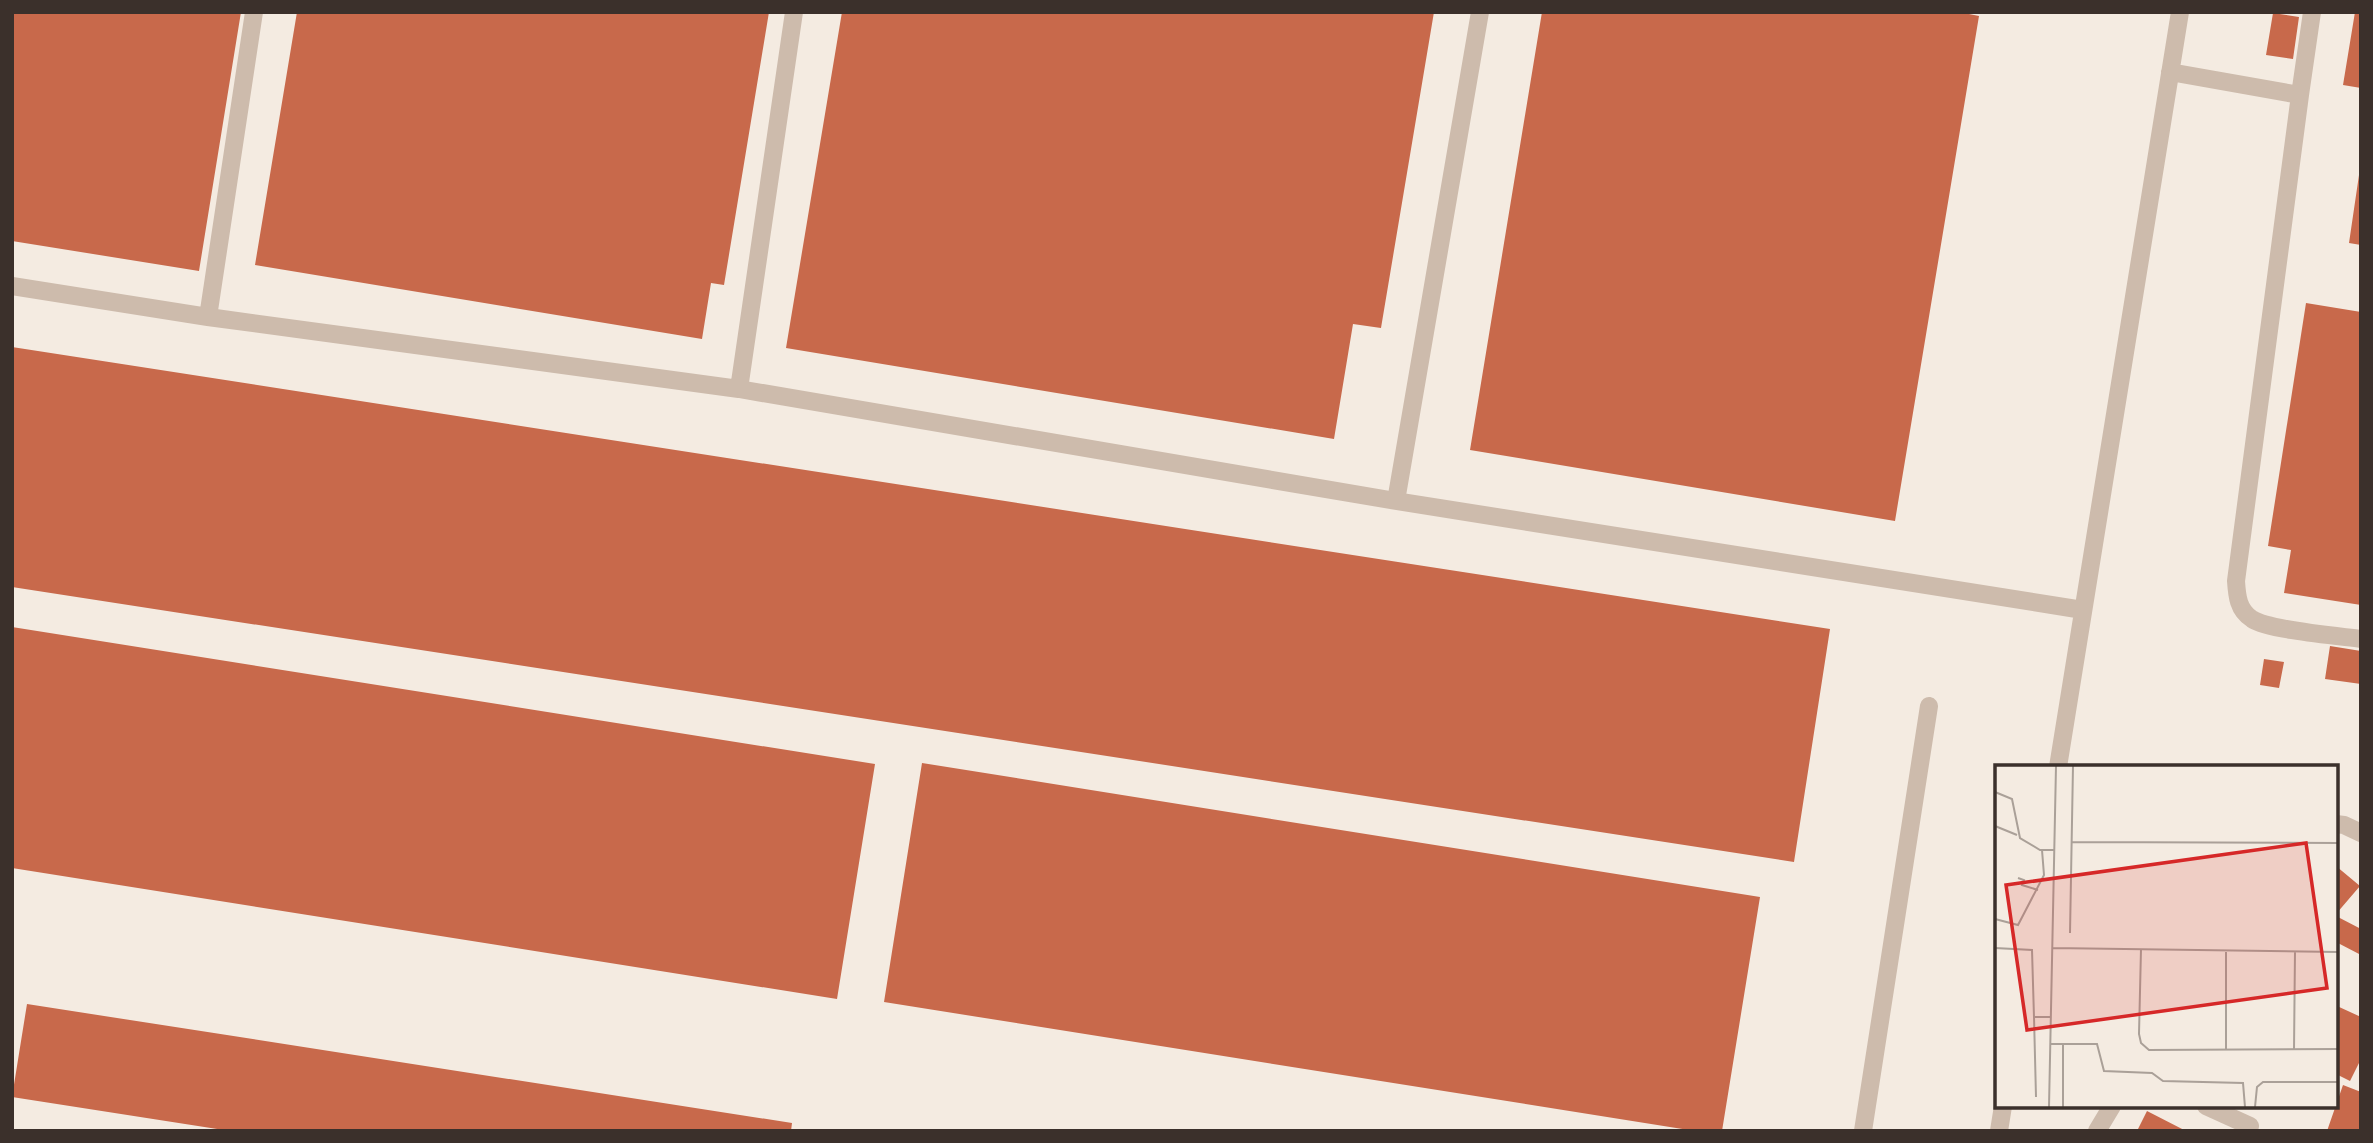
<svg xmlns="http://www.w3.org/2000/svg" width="2373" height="1143" viewBox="0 0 2373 1143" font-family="'Titillium Web',sans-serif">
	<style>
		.building { fill: #c8694b }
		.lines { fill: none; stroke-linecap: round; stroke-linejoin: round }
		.minor { stroke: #cdbbac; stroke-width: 18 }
		.inset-road { fill: none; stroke: #aaa098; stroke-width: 2 }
		.view { fill: #d62828; fill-opacity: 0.15; stroke: #d62828; stroke-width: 3.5 }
		.inset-edge { fill: none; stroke: #3b302b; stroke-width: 3.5 }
	</style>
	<rect width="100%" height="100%" fill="#f4ebe1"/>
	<path class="building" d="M 12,12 L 241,12 L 199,271 L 12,241 Z
		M 297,12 L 769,12 L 724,285 L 711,283 L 702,339 L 255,265 Z
		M 842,12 L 1434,12 L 1381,328 L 1353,324 L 1334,439 L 786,348 Z
		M 1542,12 L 1959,12 L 1979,16 L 1895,521 L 1470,450 Z
		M 2355,12 L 2361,12 L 2361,88 L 2343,85 Z
		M 2273,13 L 2299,17 L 2293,59 L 2266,55 Z
		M 2359,175 L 2361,175 L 2361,245 L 2349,243 Z
		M 2306,303 L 2361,312 L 2361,605 L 2284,593 L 2291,550 L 2268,546 Z
		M 12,347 L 1830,629 L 1794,862 L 12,587 Z
		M 12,627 L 875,764 L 837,999 L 12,868 Z
		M 2330,646 L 2361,651 L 2361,684 L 2325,679 Z
		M 2264,659 L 2284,662 L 2279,688 L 2260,685 Z
		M 922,763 L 1760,897 L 1722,1131 L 1695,1131 L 884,1002 Z
		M 2336,866 L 2360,886 L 2336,914 Z
		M 2336,916 L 2361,929 L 2361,955 L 2336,942 Z
		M 27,1004 L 792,1123 L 791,1131 L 230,1131 L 12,1097 Z
		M 2337,1006 L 2361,1017 L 2361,1059 L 2350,1081 L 2336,1074 Z
		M 2343,1085 L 2361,1092 L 2361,1131 L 2327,1131 Z
		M 2147,1111 L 2186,1131 L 2137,1131 Z"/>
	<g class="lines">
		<path class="minor" d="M 2170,72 L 2300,95 L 2236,581 C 2237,596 2238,610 2252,619 C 2268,630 2338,636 2361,639
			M 2300,95 L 2312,12
			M 12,286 L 208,317 L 739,389 L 1396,501 L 2083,610
			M 208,317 L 254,12
			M 739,389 L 794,12
			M 1396,501 L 1480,12
			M 2058,767 L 2180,12
			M 2336,824 L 2344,825 L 2361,833
			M 2206,1106 L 2250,1126 L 2248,1131
			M 1863,1131 L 1929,706
			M 1999,1131 L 2003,1106
			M 2097,1131 L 2112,1106"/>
	</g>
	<g transform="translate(1995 765)">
		<rect width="343" height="343" fill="#f4ebe1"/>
		<path class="inset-road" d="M 0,27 L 17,34 L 25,73 L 45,85 L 60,85M 0,61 L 22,70M 77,77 L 343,78M 23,113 L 29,115 L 27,120 L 43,125M 0,154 L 23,160 L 49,110 L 47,85M 75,168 L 78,1M 0,183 L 37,185 L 39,252 L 56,252M 57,183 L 343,187M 146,184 L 144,269 L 146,278 L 154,285 L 343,284M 39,252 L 41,332M 56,279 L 102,279 L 109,306 L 157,308 L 168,316 L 248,318 L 250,342M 231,285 L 231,187M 299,285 L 300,186M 54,342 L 61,1M 68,342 L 68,279M 260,342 L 262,322 L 268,317 L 343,317"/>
		<path class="view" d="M 311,78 L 332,223 L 32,265 L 11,120 Z"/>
		<rect width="343" height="343" class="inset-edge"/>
	</g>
	<rect width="2373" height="1143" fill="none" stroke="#3b302b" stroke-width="28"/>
</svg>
